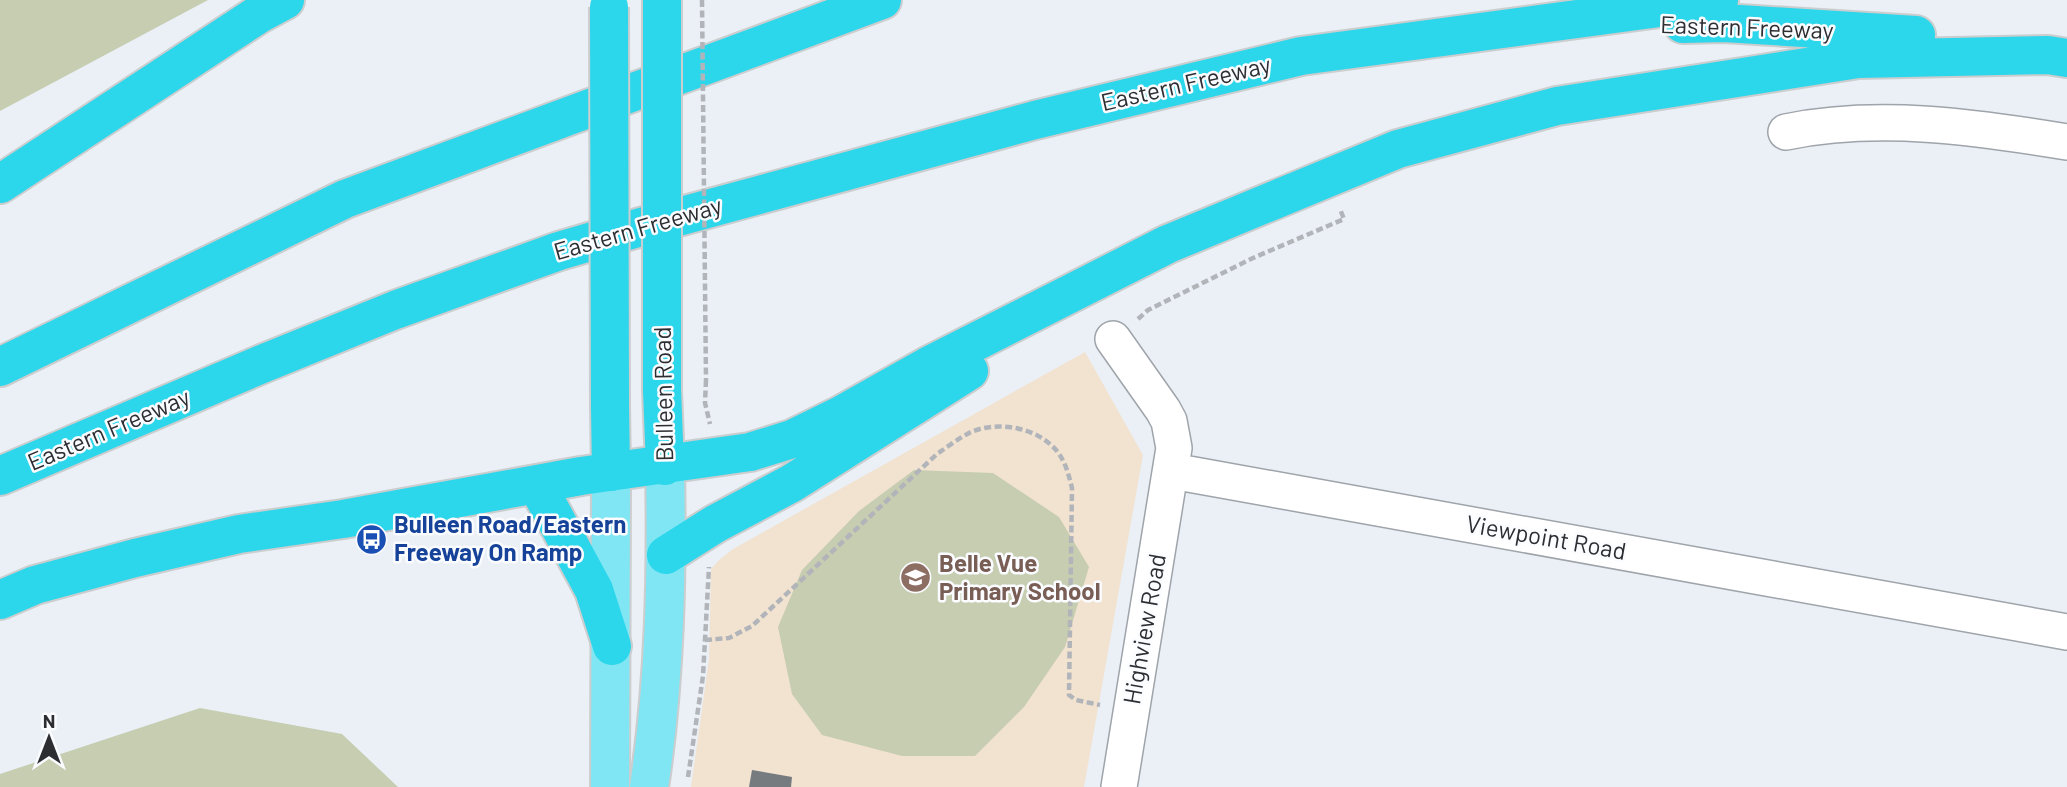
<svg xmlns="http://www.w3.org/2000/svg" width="2067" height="787" viewBox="0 0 2067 787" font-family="Barlow,sans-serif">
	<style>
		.education { fill: #f2e2d0 }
		.green { fill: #c6cdb1 }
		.building { fill: #767b80 }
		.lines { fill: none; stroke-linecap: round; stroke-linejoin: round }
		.street-casing { stroke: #9ea4aa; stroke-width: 38 }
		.primary-casing { stroke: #cccdce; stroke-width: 42 }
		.highway-casing { stroke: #cccdce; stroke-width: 42 }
		.path { stroke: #b1b5ba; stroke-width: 4.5; stroke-dasharray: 7 3.5; stroke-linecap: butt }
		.street { stroke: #fff; stroke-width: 35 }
		.primary { stroke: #80e6f3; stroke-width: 38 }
		.highway { stroke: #2cd6eb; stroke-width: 38 }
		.highway-bridge-casing { stroke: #cccdce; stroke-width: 42; stroke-linecap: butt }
		.path-bridge { stroke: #b1b5ba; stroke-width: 4.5; stroke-dasharray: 7 3.5; stroke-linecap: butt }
		.highway-bridge { stroke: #2cd6eb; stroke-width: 38 }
		.labels { text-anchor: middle; stroke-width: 5; stroke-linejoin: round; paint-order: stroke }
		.street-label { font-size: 24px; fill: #2c2e31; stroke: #fafcff }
		.transit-label { font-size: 24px; font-weight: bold; fill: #164399; stroke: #fafcff; text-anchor: start }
		.education-label { font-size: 24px; font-weight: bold; fill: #785e54; stroke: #fafcff; text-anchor: start }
	</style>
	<rect width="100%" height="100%" fill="#eaf0f6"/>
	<path class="education" d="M 1085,352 L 1143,455 L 1084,787 L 691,787 L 709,659 L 711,569 L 718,561 L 733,549 Z"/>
	<path class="green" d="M 0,0 L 208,0 L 0,111 Z
		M 914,470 L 993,473 L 1059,517 L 1089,567 L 1065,647 L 1024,707 L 975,756 L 902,756 L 822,735 L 792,694 L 778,627 L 802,570 L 859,511 Z
		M 200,708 L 342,734 L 398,787 L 0,787 L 0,774 Z"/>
	<path class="building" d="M 752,770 L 792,777 L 791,787 L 749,787 Z"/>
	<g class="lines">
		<defs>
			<path id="street" d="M 1786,132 C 1878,113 1976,127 2067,142
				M 1113,339 L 1163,410 L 1169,421 L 1174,448 L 1119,787
				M 1172,471 L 2067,632"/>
			<path id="primary" d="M 610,787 L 611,472
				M 649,787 C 665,681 667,573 665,466"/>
			<path id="highway" d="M 1683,24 L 1724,23 L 1916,35
				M 0,184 L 259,14 L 285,0
				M 0,367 L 345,199 L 882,0
				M 662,390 L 665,466
				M 610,406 L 611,472
				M 0,476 L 262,364 L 395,310 L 559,251 L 641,227 L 1035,120 L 1301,56 L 1719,0
				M 537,485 L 594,590 L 612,646
				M 666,555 L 715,524 L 792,483 L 969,371
				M 0,600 L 35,585 L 135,558 L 239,534 L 343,519 L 581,476 L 750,452 L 792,439 L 841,415 L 928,366 L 1168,244 L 1398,149 L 1557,106 L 1858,59 L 2048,55 L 2067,58"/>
		</defs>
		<use href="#street" class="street-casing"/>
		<use href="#primary" class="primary-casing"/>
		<use href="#highway" class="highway-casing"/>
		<path class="path" d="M 1138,319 L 1148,310 L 1253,258 L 1344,219 L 1340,209
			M 706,380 L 705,403 L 710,424
			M 705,640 L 729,638 L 752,626 L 937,454 C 947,447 958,439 969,433 C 993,421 1031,426 1051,445 C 1064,456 1068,472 1072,488 L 1069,695 L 1076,700 L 1100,705
			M 688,777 L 703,676 L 709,567"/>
		<use href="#street" class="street"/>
		<use href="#primary" class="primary"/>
		<use href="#highway" class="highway"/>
		<defs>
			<path id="highway-bridge" d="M 662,0 L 662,390
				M 609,7 L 610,406"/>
		</defs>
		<use href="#highway-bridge" class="highway-bridge-casing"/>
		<path class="path-bridge" d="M 702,0 L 706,380"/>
		<use href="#highway-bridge" class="highway-bridge"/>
	</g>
	<defs>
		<symbol id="bus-disc" viewBox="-11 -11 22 22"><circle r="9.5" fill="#1a4fb4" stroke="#fafcff"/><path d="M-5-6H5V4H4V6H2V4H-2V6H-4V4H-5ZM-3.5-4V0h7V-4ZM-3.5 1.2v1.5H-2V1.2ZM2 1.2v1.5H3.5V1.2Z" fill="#fff"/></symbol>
		<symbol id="school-disc" viewBox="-11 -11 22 22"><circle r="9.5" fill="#8d6e63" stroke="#fafcff"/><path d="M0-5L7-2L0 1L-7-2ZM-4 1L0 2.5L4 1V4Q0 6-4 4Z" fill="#fff"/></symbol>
	</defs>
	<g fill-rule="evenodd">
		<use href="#bus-disc" x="354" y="522" width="35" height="35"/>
		<use href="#school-disc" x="898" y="560" width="35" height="35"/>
	</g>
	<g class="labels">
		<g class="street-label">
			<text transform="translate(1747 28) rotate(2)" y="8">Eastern Freeway</text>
			<text transform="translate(1186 84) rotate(-13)" y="8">Eastern Freeway</text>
			<text transform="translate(638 229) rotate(-16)" y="8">Eastern Freeway</text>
			<text transform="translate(664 394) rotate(-91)" y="8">Bulleen Road</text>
			<text transform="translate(109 430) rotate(-23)" y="8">Eastern Freeway</text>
			<text transform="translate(1546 538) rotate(10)" y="8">Viewpoint Road</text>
			<text transform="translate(1145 629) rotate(-80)" y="8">Highview Road</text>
		</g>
		<g class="transit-label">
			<text x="394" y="533">Bulleen Road/Eastern<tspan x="394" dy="28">Freeway On Ramp</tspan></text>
		</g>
		<g class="education-label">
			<text x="939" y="572">Belle Vue<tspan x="939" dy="28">Primary School</tspan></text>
		</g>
	</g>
	<g transform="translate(49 738)" stroke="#fafcff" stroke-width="5" paint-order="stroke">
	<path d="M0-5L12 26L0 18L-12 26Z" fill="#2c2e31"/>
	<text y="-10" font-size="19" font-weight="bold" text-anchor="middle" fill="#2c2e31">N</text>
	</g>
</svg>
